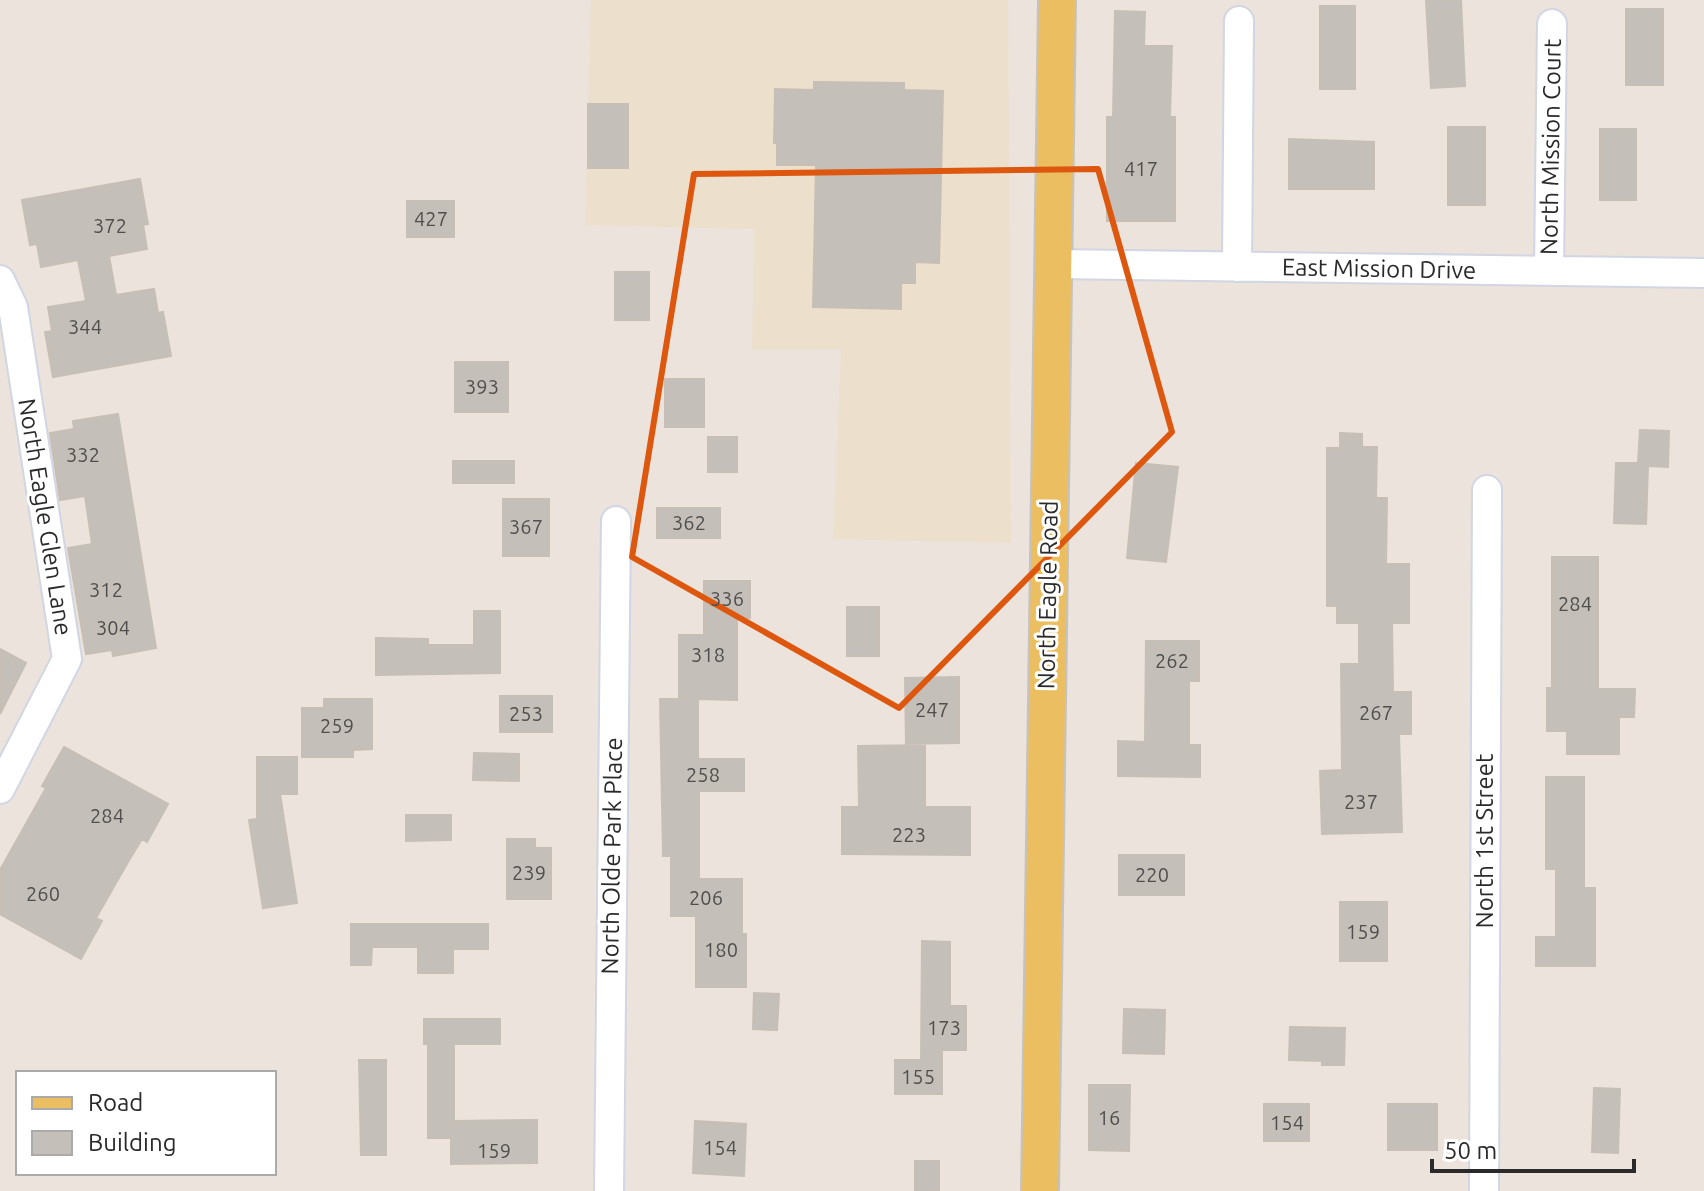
<svg xmlns="http://www.w3.org/2000/svg" width="1704" height="1191" viewBox="0 0 1704 1191" font-family="Ubuntu,sans-serif">
	<style>
		.education { fill: #ecdfcc }
		.building { fill: #c4bfb8; stroke: #c7bfb6; stroke-width: 2 }
		.lines { fill: none; stroke-linecap: round; stroke-linejoin: round }
		.minor-casing { stroke: #d1d6e2; stroke-width: 32 }
		.major-casing { stroke: #c3c3c3; stroke-width: 40 }
		.minor { stroke: #fff; stroke-width: 28 }
		.major { stroke: #ebbf61; stroke-width: 36 }
		.marked { fill: none; stroke: #de570e; stroke-width: 6; stroke-linejoin: round }
		.labels { text-anchor: middle; stroke-width: 6; stroke-linejoin: round; paint-order: stroke }
		.number-label { font-size: 20px; fill: #504f4e }
		.street-label { font-size: 24px; fill: #2a2a2a; stroke: #fff }
	</style>
	<rect width="100%" height="100%" fill="#ebe3dc"/>
	<path class="education" d="M 591,0 L 1008,0 L 1011,543 L 833,539 L 841,349 L 752,350 L 754,229 L 585,225 Z"/>
	<path class="building" d="M 1426,0 L 1461,0 L 1465,86 L 1431,88 Z
		M 1320,6 L 1355,6 L 1355,89 L 1320,89 Z
		M 1626,9 L 1663,9 L 1663,85 L 1626,85 Z
		M 1115,11 L 1145,12 L 1144,46 L 1172,46 L 1170,117 L 1175,117 L 1175,221 L 1107,221 L 1107,117 L 1113,117 Z
		M 814,82 L 904,83 L 904,90 L 943,91 L 939,263 L 915,262 L 915,283 L 901,283 L 901,309 L 813,307 L 816,165 L 777,165 L 777,143 L 774,143 L 775,89 L 814,90 Z
		M 588,104 L 628,104 L 628,168 L 588,168 Z
		M 1448,127 L 1485,127 L 1485,205 L 1448,205 Z
		M 1600,129 L 1636,129 L 1636,200 L 1600,200 Z
		M 1289,139 L 1374,142 L 1374,189 L 1289,189 Z
		M 140,179 L 148,224 L 143,225 L 147,249 L 109,256 L 116,295 L 154,289 L 158,313 L 163,312 L 171,356 L 53,377 L 45,332 L 52,331 L 48,307 L 86,301 L 78,260 L 41,267 L 37,244 L 30,245 L 22,200 Z
		M 407,201 L 454,201 L 454,237 L 407,237 Z
		M 615,272 L 649,272 L 649,320 L 615,320 Z
		M 455,362 L 508,362 L 508,412 L 455,412 Z
		M 665,379 L 704,379 L 704,427 L 665,427 Z
		M 118,414 L 156,648 L 113,656 L 112,650 L 86,654 L 68,548 L 92,544 L 85,496 L 60,500 L 50,433 L 74,429 L 73,421 Z
		M 1640,430 L 1669,431 L 1668,467 L 1648,466 L 1646,524 L 1614,523 L 1616,463 L 1638,463 Z
		M 1340,433 L 1362,434 L 1362,447 L 1377,447 L 1376,498 L 1387,498 L 1386,564 L 1409,564 L 1409,623 L 1392,623 L 1393,692 L 1411,692 L 1411,734 L 1399,734 L 1402,832 L 1322,834 L 1320,771 L 1342,770 L 1341,664 L 1359,664 L 1359,623 L 1337,623 L 1337,606 L 1327,606 L 1327,448 L 1340,448 Z
		M 708,437 L 737,437 L 737,472 L 708,472 Z
		M 453,461 L 514,461 L 514,483 L 453,483 Z
		M 1136,463 L 1178,467 L 1166,562 L 1127,558 Z
		M 503,499 L 549,499 L 549,556 L 503,556 Z
		M 657,508 L 720,508 L 720,538 L 657,538 Z
		M 1552,557 L 1598,557 L 1598,689 L 1635,689 L 1634,717 L 1619,717 L 1619,754 L 1567,754 L 1567,731 L 1547,731 L 1547,688 L 1552,688 Z
		M 704,581 L 750,581 L 750,618 L 737,618 L 737,700 L 698,699 L 698,759 L 744,759 L 744,791 L 699,791 L 699,879 L 742,879 L 742,934 L 746,934 L 746,987 L 696,987 L 696,916 L 671,916 L 671,856 L 663,856 L 660,699 L 692,699 L 679,698 L 679,635 L 704,635 Z
		M 847,607 L 879,607 L 879,656 L 847,656 Z
		M 474,611 L 500,611 L 500,673 L 376,675 L 376,638 L 428,639 L 428,645 L 474,645 Z
		M 1146,641 L 1199,641 L 1199,681 L 1189,681 L 1189,745 L 1200,745 L 1200,777 L 1118,776 L 1118,741 L 1145,742 Z
		M 0,649 L 26,663 L 0,714 Z
		M 959,677 L 959,743 L 906,744 L 905,678 Z
		M 500,696 L 552,696 L 552,732 L 500,732 Z
		M 324,699 L 372,699 L 372,749 L 353,750 L 353,757 L 302,757 L 302,708 L 324,708 Z
		M 925,745 L 925,807 L 970,807 L 970,855 L 842,854 L 842,807 L 859,807 L 858,746 Z
		M 64,747 L 168,804 L 147,842 L 142,839 L 128,862 L 96,918 L 102,921 L 81,959 L 0,914 L 0,870 L 46,788 L 42,786 Z
		M 474,753 L 519,754 L 519,781 L 473,780 Z
		M 257,757 L 297,757 L 297,794 L 280,794 L 297,903 L 263,908 L 249,820 L 257,819 Z
		M 1546,777 L 1584,777 L 1584,888 L 1595,888 L 1595,966 L 1536,966 L 1536,937 L 1556,937 L 1556,869 L 1546,869 Z
		M 406,815 L 451,815 L 451,840 L 406,841 Z
		M 507,839 L 535,839 L 535,848 L 551,848 L 551,899 L 507,899 Z
		M 1119,855 L 1184,855 L 1184,895 L 1119,895 Z
		M 1340,902 L 1387,902 L 1387,961 L 1340,961 Z
		M 351,924 L 488,924 L 488,949 L 453,949 L 453,973 L 418,973 L 418,947 L 372,947 L 371,965 L 351,965 Z
		M 922,941 L 950,942 L 950,1006 L 966,1006 L 966,1050 L 942,1050 L 942,1094 L 895,1094 L 895,1060 L 921,1060 Z
		M 754,993 L 779,994 L 777,1030 L 753,1029 Z
		M 1124,1009 L 1165,1010 L 1164,1054 L 1123,1053 Z
		M 424,1019 L 500,1019 L 500,1044 L 454,1044 L 454,1121 L 537,1120 L 537,1163 L 451,1164 L 451,1138 L 428,1138 L 428,1044 L 424,1044 Z
		M 1290,1027 L 1345,1028 L 1344,1065 L 1322,1065 L 1322,1061 L 1289,1060 Z
		M 359,1060 L 386,1060 L 386,1155 L 361,1155 Z
		M 1089,1085 L 1130,1085 L 1129,1151 L 1089,1150 Z
		M 1594,1088 L 1620,1089 L 1618,1153 L 1592,1152 Z
		M 1264,1104 L 1309,1104 L 1309,1141 L 1264,1141 Z
		M 1388,1104 L 1437,1104 L 1437,1150 L 1388,1150 Z
		M 695,1121 L 746,1124 L 744,1176 L 693,1173 Z
		M 915,1161 L 939,1161 L 939,1191 L 915,1191 Z"/>
	<g class="lines">
		<defs>
			<path id="minor" d="M 1054,264 L 1704,273
				M 1237,267 L 1239,21
				M 1549,271 L 1552,24
				M 0,280 L 13,307 L 67,659 L 0,789
				M 609,1191 L 616,521
				M 1484,1191 L 1487,490"/>
			<path id="major" d="M 1040,1191 L 1057,0"/>
		</defs>
		<use href="#minor" class="minor-casing"/>
		<use href="#major" class="major-casing"/>
		<use href="#minor" class="minor"/>
		<use href="#major" class="major"/>
	</g>
	<path class="marked" d="M 1098,169 L 1172,432 L 899,708 L 632,557 L 694,174 Z"/>
	<g class="labels">
		<g class="number-label">
			<text x="1141" y="176">417</text>
			<text x="431" y="226">427</text>
			<text x="110" y="233">372</text>
			<text x="85" y="334">344</text>
			<text x="482" y="394">393</text>
			<text x="83" y="462">332</text>
			<text x="689" y="530">362</text>
			<text x="526" y="534">367</text>
			<text x="106" y="597">312</text>
			<text x="727" y="606">336</text>
			<text x="1575" y="611">284</text>
			<text x="113" y="635">304</text>
			<text x="708" y="662">318</text>
			<text x="1172" y="668">262</text>
			<text x="932" y="717">247</text>
			<text x="1376" y="720">267</text>
			<text x="526" y="721">253</text>
			<text x="337" y="733">259</text>
			<text x="703" y="782">258</text>
			<text x="1361" y="809">237</text>
			<text x="107" y="823">284</text>
			<text x="909" y="842">223</text>
			<text x="529" y="880">239</text>
			<text x="1152" y="882">220</text>
			<text x="43" y="901">260</text>
			<text x="706" y="905">206</text>
			<text x="1363" y="939">159</text>
			<text x="721" y="957">180</text>
			<text x="944" y="1035">173</text>
			<text x="918" y="1084">155</text>
			<text x="1109" y="1125">16</text>
			<text x="1287" y="1130">154</text>
			<text x="720" y="1155">154</text>
			<text x="494" y="1158">159</text>
		</g>
		<g class="street-label">
			<text transform="translate(1551 147) rotate(-89)" y="8">North Mission Court</text>
			<text transform="translate(1379 269) rotate(1)" y="8">East Mission Drive</text>
			<text transform="translate(45 517) rotate(81)" y="8">North Eagle Glen Lane</text>
			<text transform="translate(1048 595) rotate(-89)" y="8">North Eagle Road</text>
			<text transform="translate(1485 841) rotate(-90)" y="8">North 1st Street</text>
			<text transform="translate(612 856) rotate(-89)" y="8">North Olde Park Place</text>
		</g>
	</g>
	<rect x="16" y="1071" width="260" height="104" fill="#ffffff" stroke="#aaaaaa" stroke-width="2"/>
	<rect x="32" y="1097" width="40" height="12" fill="#ebbf61" stroke="#aaaaaa" stroke-width="2"/>
	<text x="88" y="1111" font-size="24" fill="#2a2a2a">Road</text>
	<rect x="32" y="1131" width="40" height="24" fill="#c4bfb8" stroke="#aaaaaa" stroke-width="2"/>
	<text x="88" y="1151" font-size="24" fill="#2a2a2a">Building</text>
	<path d="M1432 1159v12h202v-12" fill="none" stroke="#2a2a2a" stroke-width="4"/>
	<text x="1444" y="1159" font-size="24" fill="#2a2a2a" stroke="#ffffff" stroke-width="6" paint-order="stroke">50 m</text>
</svg>
